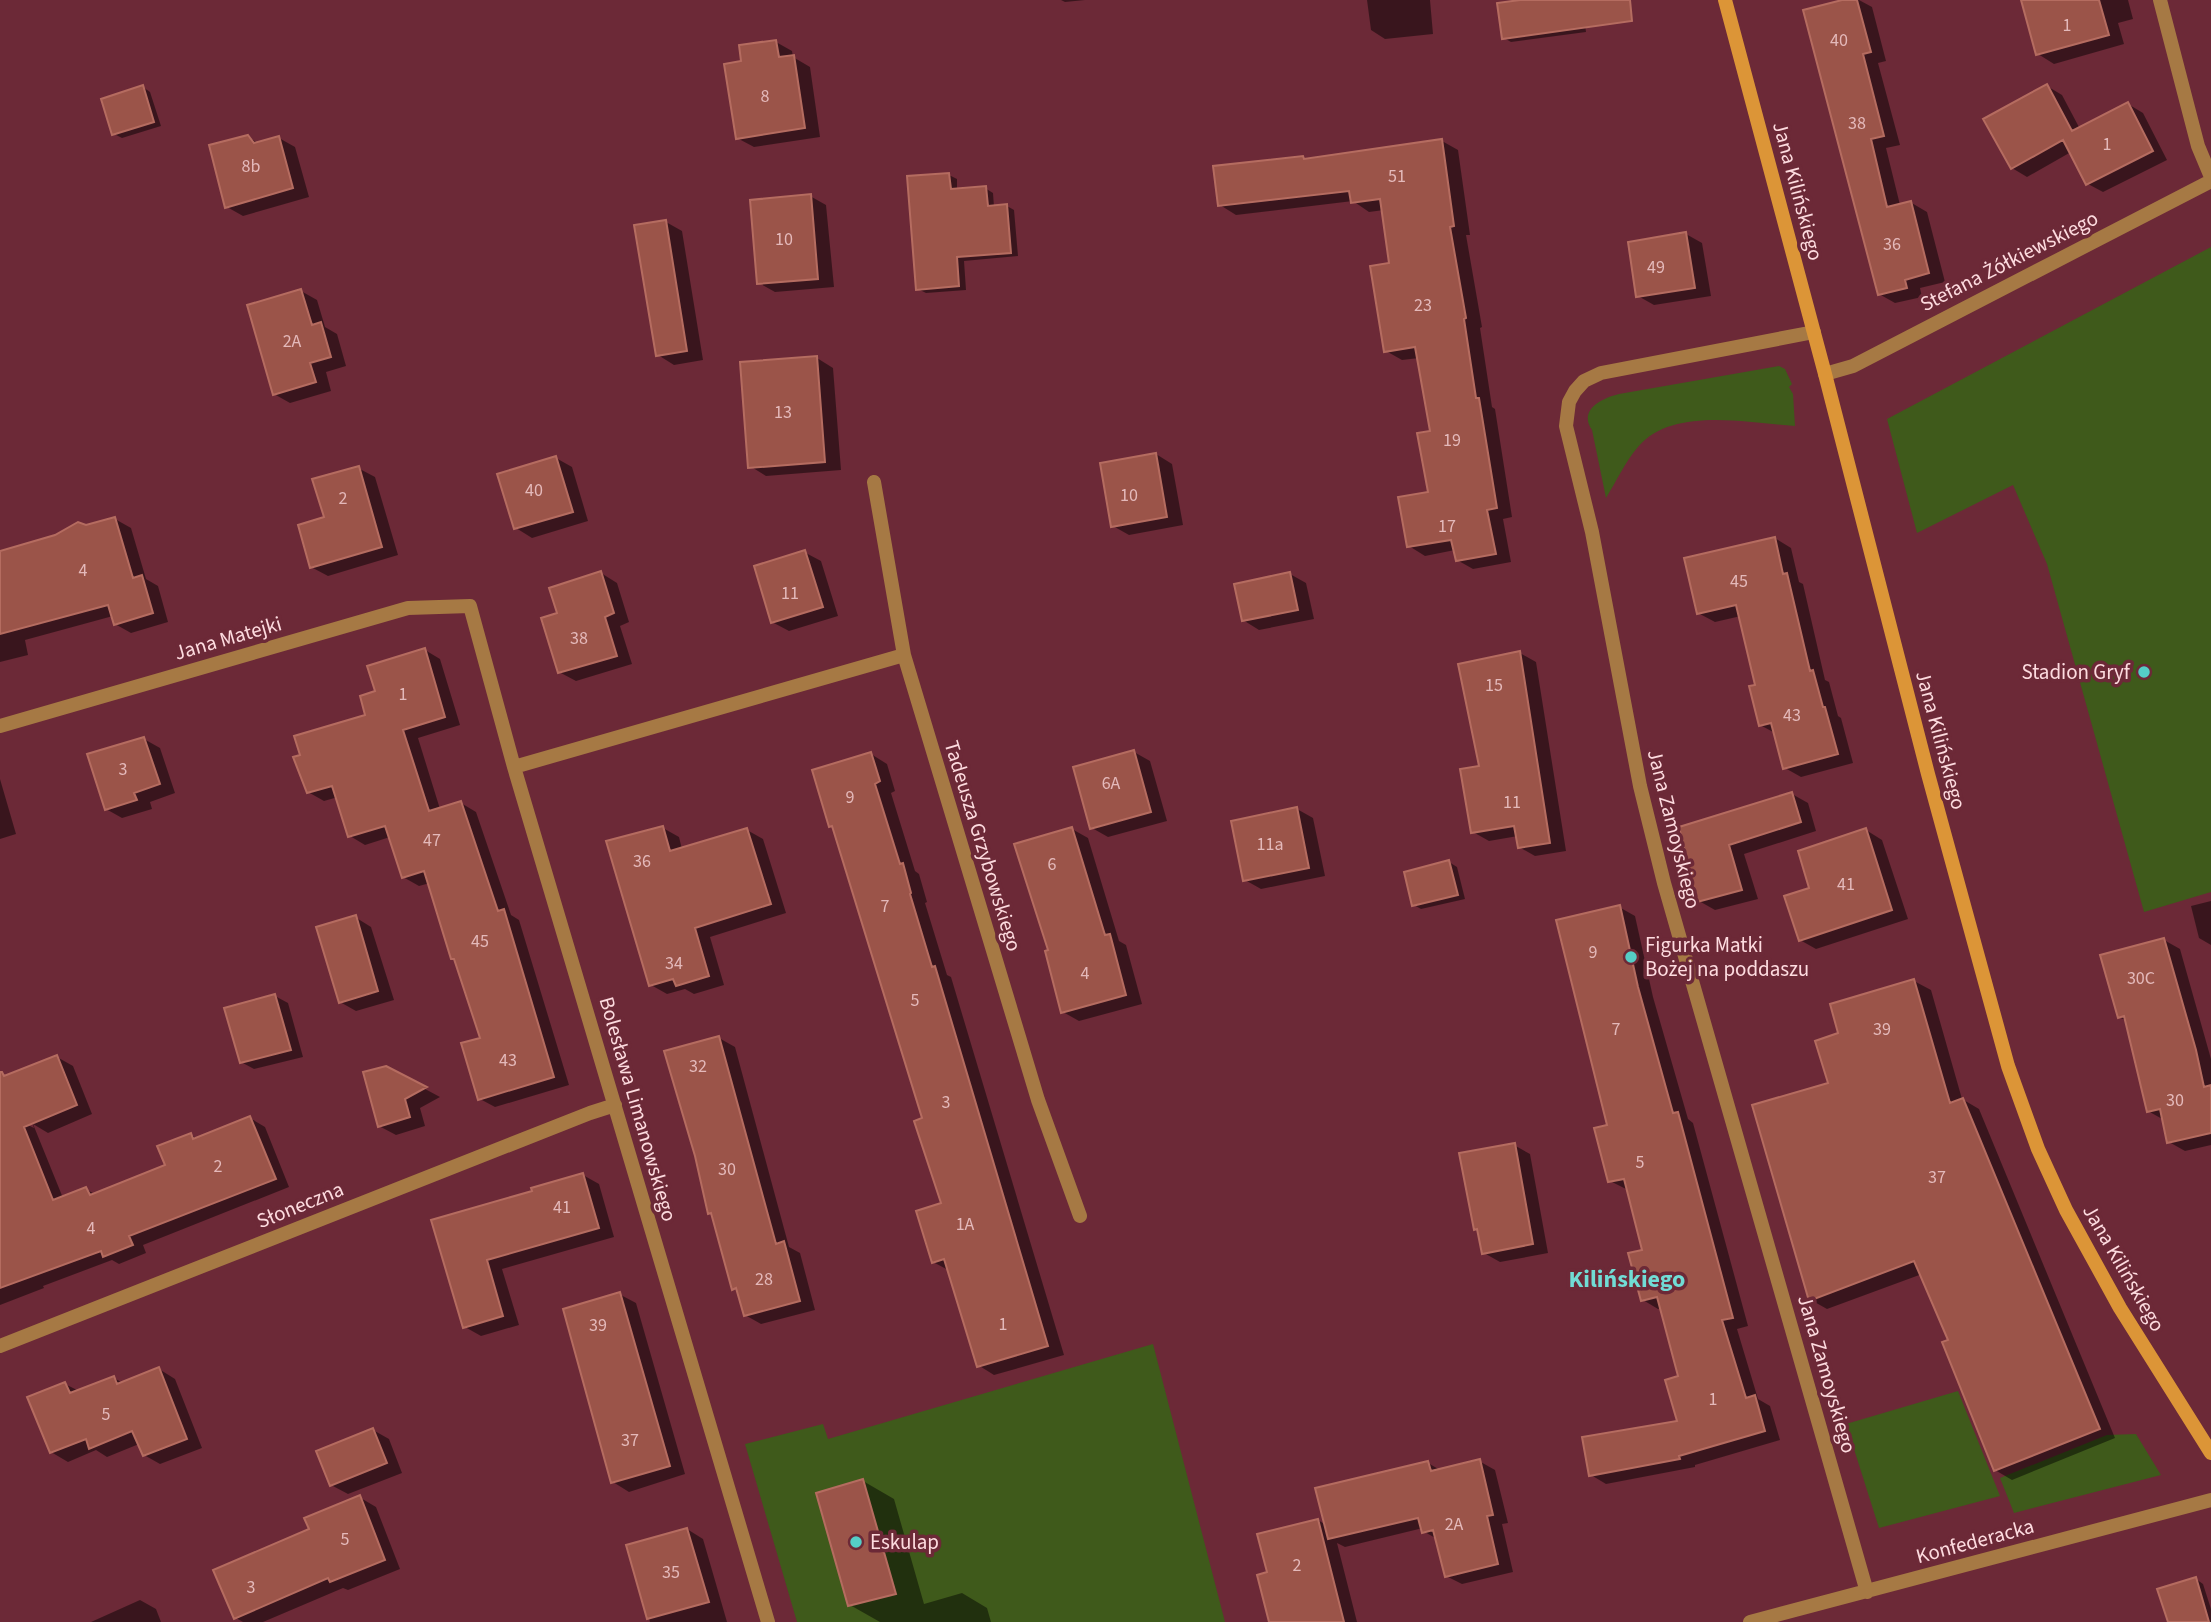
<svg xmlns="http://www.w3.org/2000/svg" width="2211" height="1622" viewBox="0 0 2211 1622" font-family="'Source Sans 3',sans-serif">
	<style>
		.green { fill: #3f5a1b }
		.shadow { fill: #0007 }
		.building { fill: #9b5449; stroke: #b56c60; stroke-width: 2 }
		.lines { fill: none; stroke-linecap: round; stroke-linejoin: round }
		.street { stroke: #a67944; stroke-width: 14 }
		.secondary { stroke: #dc9537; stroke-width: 14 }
		.poi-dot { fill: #55cdc6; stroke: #6c2937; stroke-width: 2.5 }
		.labels { text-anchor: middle; stroke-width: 7; stroke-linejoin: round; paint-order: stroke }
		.number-label { font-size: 18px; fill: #e4b9ba }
		.street-label { font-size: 21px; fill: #fddbdf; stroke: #6c2937 }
		.poi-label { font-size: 21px; fill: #fddbdf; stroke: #6c2937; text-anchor: start }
		.quarter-label { font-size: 24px; font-weight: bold; fill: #71dcd5; stroke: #6c2937 }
	</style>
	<rect width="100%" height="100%" fill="#6c2937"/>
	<path class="green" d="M 2211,247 L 2211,892 L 2144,912 L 2047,564 L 2013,485 L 1917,533 L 1887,419 Z
		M 1779,366 L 1785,369 L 1792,384 L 1789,387 L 1793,394 L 1795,426 C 1749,423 1672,406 1638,447 C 1625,462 1616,482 1606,498 L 1592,430 C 1578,410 1602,398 1619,394 Z
		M 1153,1344 L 1225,1622 L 797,1622 L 745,1444 L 823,1424 L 828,1439 Z
		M 1958,1391 L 2000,1496 L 1879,1528 L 1846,1424 Z
		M 2136,1434 L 2161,1475 L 2014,1513 L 2000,1478 L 2107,1435 Z"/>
	<path class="shadow" d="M 1061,0 L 1085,0 L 1065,2 Z
		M 1367,0 L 1430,0 L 1433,34 L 1385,39 L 1371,30 Z
		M 1532,0 L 1582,0 L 1586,32 L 1511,42 L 1504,38 Z
		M 1849,0 L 1859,0 L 1872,7 L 1886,61 L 1878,63 L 1900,145 L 1886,148 L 1900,205 L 1910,202 L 1927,212 L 1945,282 L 1920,288 L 1922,297 L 1895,303 L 1879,294 Z
		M 2023,0 L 2128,0 L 2133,19 L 2118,23 L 2124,44 L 2054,64 L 2038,54 Z
		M 776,42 L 792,51 L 793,57 L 810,67 L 820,137 L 754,147 L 737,138 L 743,62 Z
		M 2047,86 L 2062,95 L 2080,129 L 2128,104 L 2143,113 L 2167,160 L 2103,192 L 2088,184 L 2071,152 L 2027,177 L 2012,168 Z
		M 143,87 L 150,92 L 161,126 L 122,138 L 114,134 Z
		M 248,137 L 258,143 L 279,138 L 295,147 L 309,197 L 243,216 L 227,207 Z
		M 1442,141 L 1458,150 L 1470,235 L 1466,235 L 1482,327 L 1480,328 L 1492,407 L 1495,409 L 1512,517 L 1503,519 L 1511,562 L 1473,569 L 1457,560 L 1455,550 L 1425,556 L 1409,546 L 1430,494 L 1432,432 L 1419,358 L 1402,360 L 1386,351 L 1391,264 L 1384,210 L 1369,212 L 1353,201 L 1236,215 L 1220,205 L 1303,158 L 1307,160 Z
		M 949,175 L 957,179 L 957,190 L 985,188 L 993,193 L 994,207 L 1007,206 L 1014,210 L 1018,256 L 964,261 L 966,290 L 926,293 L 918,289 Z
		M 810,196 L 826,205 L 834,287 L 775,292 L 759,283 Z
		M 666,222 L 682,231 L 703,360 L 674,365 L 658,355 Z
		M 1686,234 L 1702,243 L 1711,296 L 1654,305 L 1638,296 Z
		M 301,291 L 317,300 L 325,327 L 337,334 L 346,366 L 326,372 L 331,391 L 290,403 L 274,394 Z
		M 817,358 L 833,368 L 841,470 L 766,476 L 750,466 Z
		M 1156,454 L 1172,464 L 1183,525 L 1129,535 L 1113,526 Z
		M 556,458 L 572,467 L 588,521 L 532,538 L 516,528 Z
		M 358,468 L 375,477 L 398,555 L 328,576 L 311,567 L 326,519 Z
		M 115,519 L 131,528 L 146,579 L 158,586 L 168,622 L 131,633 L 115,624 L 113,616 L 25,640 L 28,655 L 0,662 L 0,583 L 56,537 Z
		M 1775,538 L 1791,548 L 1799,582 L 1803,584 L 1825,680 L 1829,682 L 1838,716 L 1841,718 L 1853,763 L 1801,777 L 1785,768 L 1775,733 L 1760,725 L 1757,686 L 1741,616 L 1715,622 L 1698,613 Z
		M 804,552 L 821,561 L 838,616 L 789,631 L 772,622 Z
		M 601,573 L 617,583 L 629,622 L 620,626 L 632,664 L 576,681 L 559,672 Z
		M 1290,574 L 1306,583 L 1314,619 L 1259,630 L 1243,620 Z
		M 425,650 L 440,659 L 460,725 L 418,738 L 440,809 L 461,803 L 476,812 L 511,915 L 519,920 L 569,1085 L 495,1107 L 480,1099 L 482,1039 L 457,961 L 453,958 L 430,883 L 419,886 L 403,877 L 390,837 L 365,845 L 350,836 L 338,797 L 324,801 L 308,792 L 368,716 L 377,692 Z
		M 1520,653 L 1536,662 L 1566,851 L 1535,856 L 1519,847 L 1518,836 L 1489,841 L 1473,832 L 1481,767 Z
		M 144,739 L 160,748 L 175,793 L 150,802 L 152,809 L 122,818 L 106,809 Z
		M 1134,752 L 1150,761 L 1167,821 L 1108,837 L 1092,828 Z
		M 871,754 L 887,764 L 895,791 L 891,793 L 915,871 L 919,874 L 927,902 L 925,903 L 947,975 L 951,977 L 1064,1355 L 994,1375 L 978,1365 L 950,1271 L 933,1262 L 943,1204 L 924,1119 L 835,828 L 830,826 Z
		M 0,779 L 16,834 L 0,839 Z
		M 1792,794 L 1808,803 L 1816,831 L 1744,854 L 1758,899 L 1715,910 L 1699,901 L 1681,828 Z
		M 1297,809 L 1313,818 L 1325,876 L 1261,889 L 1245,880 Z
		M 663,828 L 679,837 L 682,849 L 747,830 L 763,839 L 786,913 L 710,937 L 724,985 L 694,994 L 685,989 L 667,994 L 651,985 Z
		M 1072,829 L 1088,838 L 1119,941 L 1126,945 L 1142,1004 L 1079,1021 L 1063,1012 L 1050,951 Z
		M 1866,830 L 1882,840 L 1908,919 L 1816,949 L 1800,940 L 1812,889 Z
		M 1449,862 L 1457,867 L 1465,899 L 1421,909 L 1414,905 Z
		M 2211,901 L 2211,945 L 2199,938 L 2191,906 Z
		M 1619,907 L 1635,916 L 1653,997 L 1688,1119 L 1693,1123 L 1748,1326 L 1737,1329 L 1758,1399 L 1770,1406 L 1780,1440 L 1695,1465 L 1695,1467 L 1606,1484 L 1591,1475 L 1680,1422 L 1680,1377 L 1662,1308 L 1658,1309 L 1643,1300 L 1644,1251 L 1628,1190 L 1610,1181 L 1609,1127 Z
		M 355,917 L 371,927 L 394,1000 L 356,1011 L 340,1002 Z
		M 2164,940 L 2180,949 L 2211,1059 L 2211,1145 L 2185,1151 L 2169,1142 L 2164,1120 L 2148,1111 L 2127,1021 L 2119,1017 Z
		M 1914,981 L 1931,990 L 1962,1099 L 1979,1109 L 2115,1438 L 2012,1480 L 1995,1470 L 1950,1341 L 1922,1274 L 1827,1309 L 1811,1300 L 1830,1084 Z
		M 275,996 L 288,1003 L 303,1057 L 254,1069 L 241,1062 Z
		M 719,1038 L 735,1047 L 789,1247 L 800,1253 L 815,1310 L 761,1324 L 745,1315 L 738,1291 L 733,1289 L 713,1215 L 709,1212 Z
		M 57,1057 L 73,1066 L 92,1114 L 48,1133 L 33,1124 L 63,1198 L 86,1189 L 96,1195 L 167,1166 L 191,1135 L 198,1139 L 250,1118 L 265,1127 L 289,1187 L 143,1245 L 146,1253 L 119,1264 L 112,1260 L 43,1286 L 44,1288 L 0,1305 L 0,1129 L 20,1121 L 34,1128 L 12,1075 Z
		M 386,1068 L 440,1097 L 420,1108 L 425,1126 L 396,1135 L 379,1126 Z
		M 1514,1145 L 1530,1154 L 1548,1253 L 1500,1262 L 1484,1253 L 1480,1231 L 1476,1229 Z
		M 583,1175 L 599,1184 L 614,1237 L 502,1269 L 519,1325 L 481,1336 L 465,1327 L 433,1221 L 534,1193 Z
		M 619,1294 L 636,1303 L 685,1474 L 629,1492 L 613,1482 Z
		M 159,1369 L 175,1379 L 202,1448 L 160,1464 L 144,1455 L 139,1444 L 107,1457 L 96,1450 L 68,1462 L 51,1452 L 65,1384 L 79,1391 L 114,1378 L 123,1383 Z
		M 373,1430 L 389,1439 L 402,1473 L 348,1494 L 331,1485 Z
		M 1479,1461 L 1495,1470 L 1508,1523 L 1502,1524 L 1513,1572 L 1462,1584 L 1446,1576 L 1437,1539 L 1423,1531 L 1423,1528 L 1345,1547 L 1337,1543 L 1357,1622 L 1270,1622 L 1269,1574 L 1318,1520 L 1326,1525 L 1428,1463 L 1440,1470 Z
		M 863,1481 L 894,1499 L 924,1604 L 962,1593 L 987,1608 L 991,1622 L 880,1622 L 850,1605 Z
		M 359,1497 L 376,1507 L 400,1569 L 348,1590 L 343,1588 L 263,1622 L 243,1622 L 236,1618 L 311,1530 Z
		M 687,1529 L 703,1539 L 727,1622 L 650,1622 L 629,1546 Z
		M 2196,1579 L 2203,1584 L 2211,1609 L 2211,1622 L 2170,1622 Z
		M 140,1600 L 156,1609 L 161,1622 L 91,1622 Z"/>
	<path class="building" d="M 1520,0 L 1630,0 L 1632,21 L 1502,39 L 1497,3 Z
		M 1842,0 L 1857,0 L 1871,52 L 1863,54 L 1884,136 L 1871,139 L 1887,207 L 1911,201 L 1929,273 L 1905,280 L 1907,288 L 1878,295 L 1803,10 Z
		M 2021,0 L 2099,0 L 2109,35 L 2036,55 Z
		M 776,40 L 779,57 L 794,55 L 805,128 L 736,139 L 724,64 L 741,61 L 739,45 Z
		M 2047,84 L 2072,131 L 2128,102 L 2153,151 L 2086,185 L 2063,140 L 2011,169 L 1983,119 Z
		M 143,85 L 154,122 L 112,135 L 101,99 Z
		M 248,135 L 254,143 L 279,136 L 293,188 L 225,208 L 209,145 Z
		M 1442,139 L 1454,226 L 1450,227 L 1466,318 L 1464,319 L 1476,398 L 1479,398 L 1497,508 L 1487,510 L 1496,554 L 1456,561 L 1451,540 L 1407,547 L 1398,497 L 1428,492 L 1417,433 L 1430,431 L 1415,347 L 1384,352 L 1370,266 L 1389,263 L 1380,199 L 1351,203 L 1349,191 L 1218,206 L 1213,166 L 1303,156 L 1304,159 Z
		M 949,173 L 951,189 L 986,186 L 988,206 L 1007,204 L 1011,253 L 957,257 L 959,286 L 916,290 L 907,176 Z
		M 811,194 L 818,279 L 757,284 L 750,200 Z
		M 666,220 L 687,351 L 656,356 L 634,225 Z
		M 1686,232 L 1695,288 L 1636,297 L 1628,242 Z
		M 301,289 L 312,325 L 321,322 L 331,357 L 310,363 L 316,382 L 273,395 L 247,305 Z
		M 817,356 L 825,462 L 748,468 L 740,362 Z
		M 1156,453 L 1167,517 L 1111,527 L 1100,463 Z
		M 556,456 L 573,512 L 514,529 L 497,474 Z
		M 359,466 L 382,547 L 310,568 L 298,525 L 324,517 L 312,479 Z
		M 115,517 L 133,578 L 142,575 L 153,613 L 114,625 L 108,605 L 0,634 L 0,551 L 55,535 L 78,522 L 86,525 Z
		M 1775,537 L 1783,574 L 1787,573 L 1810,671 L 1813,670 L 1823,707 L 1825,707 L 1838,754 L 1783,769 L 1771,723 L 1759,726 L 1749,686 L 1755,685 L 1736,605 L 1697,614 L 1684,558 Z
		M 805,550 L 823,607 L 771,623 L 754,566 Z
		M 601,571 L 614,613 L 605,617 L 617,656 L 558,673 L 541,618 L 557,613 L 549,588 Z
		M 1290,572 L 1298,610 L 1242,621 L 1234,584 Z
		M 425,648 L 445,717 L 403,730 L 429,811 L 461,801 L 498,911 L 504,909 L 554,1077 L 478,1100 L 461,1043 L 480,1038 L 454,959 L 451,959 L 424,871 L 402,878 L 385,826 L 348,837 L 332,786 L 307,793 L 293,757 L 300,755 L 294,736 L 365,715 L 360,696 L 375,691 L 367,666 Z
		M 1520,651 L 1550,843 L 1518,848 L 1514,826 L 1471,833 L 1460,769 L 1479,766 L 1458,664 Z
		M 144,737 L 160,784 L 134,793 L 137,800 L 105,810 L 87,754 Z
		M 1134,750 L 1151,812 L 1090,829 L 1073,767 Z
		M 871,752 L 880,781 L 875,784 L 900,864 L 903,863 L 911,893 L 910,894 L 932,967 L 935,966 L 1048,1346 L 977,1367 L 944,1259 L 932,1263 L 916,1211 L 941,1203 L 914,1121 L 922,1118 L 832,826 L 829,827 L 812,770 Z
		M 1792,792 L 1801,822 L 1729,845 L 1742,890 L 1697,902 L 1679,827 Z
		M 1297,807 L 1309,868 L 1243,881 L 1231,821 Z
		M 663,826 L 670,851 L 747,828 L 771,904 L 695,928 L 709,976 L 676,986 L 673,979 L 649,986 L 606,841 Z
		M 1072,827 L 1105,935 L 1110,934 L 1126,995 L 1061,1013 L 1045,951 L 1048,950 L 1014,844 Z
		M 1866,828 L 1892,910 L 1799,941 L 1784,896 L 1809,888 L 1798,851 Z
		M 1449,860 L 1458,895 L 1412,906 L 1404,872 Z
		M 1620,905 L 1638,987 L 1673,1113 L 1678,1112 L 1733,1318 L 1722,1320 L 1746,1398 L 1755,1395 L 1765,1431 L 1679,1456 L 1680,1459 L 1589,1476 L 1582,1437 L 1677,1421 L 1665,1380 L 1678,1376 L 1657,1297 L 1641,1301 L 1628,1253 L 1642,1250 L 1624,1179 L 1608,1182 L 1594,1128 L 1607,1125 L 1556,920 Z
		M 356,915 L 378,991 L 339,1003 L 316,927 Z
		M 2164,938 L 2196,1050 L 2204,1087 L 2211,1085 L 2211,1133 L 2167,1143 L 2160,1109 L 2147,1112 L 2124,1016 L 2118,1018 L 2100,955 Z
		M 1914,979 L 1950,1103 L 1963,1098 L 2100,1429 L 1994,1471 L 1942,1342 L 1948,1340 L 1914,1261 L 1809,1301 L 1752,1105 L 1828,1083 L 1815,1041 L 1838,1033 L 1830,1004 Z
		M 275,994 L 291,1050 L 240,1063 L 224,1008 Z
		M 719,1036 L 776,1244 L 784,1241 L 800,1301 L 744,1316 L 736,1288 L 732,1290 L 711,1213 L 708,1214 L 695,1156 L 664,1051 Z
		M 57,1055 L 77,1105 L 24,1127 L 53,1200 L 86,1187 L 90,1195 L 165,1165 L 157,1146 L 191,1133 L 193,1139 L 250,1116 L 276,1179 L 129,1236 L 133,1245 L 103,1257 L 101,1251 L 0,1288 L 0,1072 L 2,1072 L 4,1076 Z
		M 386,1066 L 427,1087 L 405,1099 L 410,1117 L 378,1127 L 363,1072 Z
		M 1515,1143 L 1533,1244 L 1482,1254 L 1477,1229 L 1474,1230 L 1459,1153 Z
		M 583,1173 L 599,1228 L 487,1260 L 503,1316 L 463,1328 L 431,1220 L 532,1191 L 531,1188 Z
		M 620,1292 L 670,1466 L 611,1483 L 563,1309 Z
		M 159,1367 L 187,1439 L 143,1456 L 132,1431 L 89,1449 L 86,1439 L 50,1453 L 27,1397 L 65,1382 L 70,1393 L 114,1376 L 117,1384 Z
		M 373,1428 L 387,1463 L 330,1486 L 316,1451 Z
		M 1480,1459 L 1493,1515 L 1487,1516 L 1498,1564 L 1445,1577 L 1433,1530 L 1422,1533 L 1418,1518 L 1328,1539 L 1315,1488 L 1428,1461 L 1431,1471 Z
		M 863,1479 L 896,1594 L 848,1606 L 816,1493 Z
		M 360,1495 L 385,1560 L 330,1582 L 328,1578 L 234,1619 L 213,1570 L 309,1529 L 304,1518 Z
		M 1318,1519 L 1344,1622 L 1269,1622 L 1257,1575 L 1267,1572 L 1257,1534 Z
		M 687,1528 L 709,1602 L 647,1619 L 626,1545 Z
		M 2196,1577 L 2209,1622 L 2168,1622 L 2157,1589 Z"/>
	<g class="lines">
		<path class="street" d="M 2160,0 L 2198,146 L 2211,177
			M 1814,332 L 1601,373 L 1584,381 L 1575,391 L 1569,402 L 1566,426 L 1592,532 L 1640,786 L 1664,883 L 1867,1592
			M 1825,374 L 1853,366 L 2211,181
			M 874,482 L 904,655 L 1038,1100 L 1080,1216
			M 0,726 L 408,608 L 470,606 L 514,767 L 768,1622
			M 514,767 L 904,655
			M 0,1346 L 590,1113 L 615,1105
			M 1750,1622 L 2211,1500"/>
		<path class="secondary" d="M 1725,0 L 1825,374 L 1928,774 L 2008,1066 L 2038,1149 L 2066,1210 L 2120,1308 L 2211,1453"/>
	</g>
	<g class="poi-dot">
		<circle cx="2144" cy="672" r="7"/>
		<circle cx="1631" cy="957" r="7"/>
		<circle cx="856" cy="1542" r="7"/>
	</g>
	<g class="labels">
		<g class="number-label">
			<text x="2067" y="31">1</text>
			<text x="1839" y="46">40</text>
			<text x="765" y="102">8</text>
			<text x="1857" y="129">38</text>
			<text x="2107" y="150">1</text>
			<text x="251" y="172">8b</text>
			<text x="1397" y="182">51</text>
			<text x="784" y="245">10</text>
			<text x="1892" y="250">36</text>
			<text x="1656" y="273">49</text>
			<text x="1423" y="311">23</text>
			<text x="292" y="347">2A</text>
			<text x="783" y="418">13</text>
			<text x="1452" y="446">19</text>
			<text x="534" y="496">40</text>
			<text x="1129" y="501">10</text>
			<text x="343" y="504">2</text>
			<text x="1447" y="532">17</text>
			<text x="83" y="576">4</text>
			<text x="1739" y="587">45</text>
			<text x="790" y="599">11</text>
			<text x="579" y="644">38</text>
			<text x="1494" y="691">15</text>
			<text x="403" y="700">1</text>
			<text x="1792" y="721">43</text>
			<text x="123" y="775">3</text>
			<text x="1111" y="789">6A</text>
			<text x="850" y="803">9</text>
			<text x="1512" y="808">11</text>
			<text x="432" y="846">47</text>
			<text x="1270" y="850">11a</text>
			<text x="642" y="867">36</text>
			<text x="1052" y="870">6</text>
			<text x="1846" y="890">41</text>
			<text x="885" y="912">7</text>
			<text x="480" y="947">45</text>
			<text x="1593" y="958">9</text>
			<text x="674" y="969">34</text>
			<text x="1085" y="979">4</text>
			<text x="2141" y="984">30C</text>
			<text x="915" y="1006">5</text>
			<text x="1616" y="1035">7</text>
			<text x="1882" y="1035">39</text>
			<text x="508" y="1066">43</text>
			<text x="698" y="1072">32</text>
			<text x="2175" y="1106">30</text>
			<text x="946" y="1108">3</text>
			<text x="1640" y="1168">5</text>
			<text x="218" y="1172">2</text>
			<text x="727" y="1175">30</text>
			<text x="1937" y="1183">37</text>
			<text x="562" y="1213">41</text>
			<text x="965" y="1230">1A</text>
			<text x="91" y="1234">4</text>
			<text x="764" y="1285">28</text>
			<text x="1003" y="1330">1</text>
			<text x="598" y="1331">39</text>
			<text x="1713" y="1405">1</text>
			<text x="106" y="1420">5</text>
			<text x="630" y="1446">37</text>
			<text x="1454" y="1530">2A</text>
			<text x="345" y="1545">5</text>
			<text x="1297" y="1571">2</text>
			<text x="671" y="1578">35</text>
			<text x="251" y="1593">3</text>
		</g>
		<g class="street-label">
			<text transform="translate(1798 191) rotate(75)" y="7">Jana Kilińskiego</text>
			<text transform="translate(2009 261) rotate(-27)" y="7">Stefana Żółkiewskiego</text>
			<text transform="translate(228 638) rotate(-16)" y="7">Jana Matejki</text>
			<text transform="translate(1941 740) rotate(75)" y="7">Jana Kilińskiego</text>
			<text transform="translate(1674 829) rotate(76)" y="7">Jana Zamoyskiego</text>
			<text transform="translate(983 846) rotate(73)" y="7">Tadeusza Grzybowskiego</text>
			<text transform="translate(638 1109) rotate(74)" y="7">Bolesława Limanowskiego</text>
			<text transform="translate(300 1205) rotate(-22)" y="7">Słoneczna</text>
			<text transform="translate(2124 1268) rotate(60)" y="7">Jana Kilińskiego</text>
			<text transform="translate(1827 1374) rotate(74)" y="7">Jana Zamoyskiego</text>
			<text transform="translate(1975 1541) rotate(-15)" y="7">Konfederacka</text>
		</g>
		<g class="poi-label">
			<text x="2130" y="679" text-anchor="end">Stadion Gryf</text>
			<text x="1645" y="952">Figurka Matki<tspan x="1645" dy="24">Bożej na poddaszu</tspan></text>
			<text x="870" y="1549">Eskulap</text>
		</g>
		<g class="quarter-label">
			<text x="1627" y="1287">Kilińskiego</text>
		</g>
	</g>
</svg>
